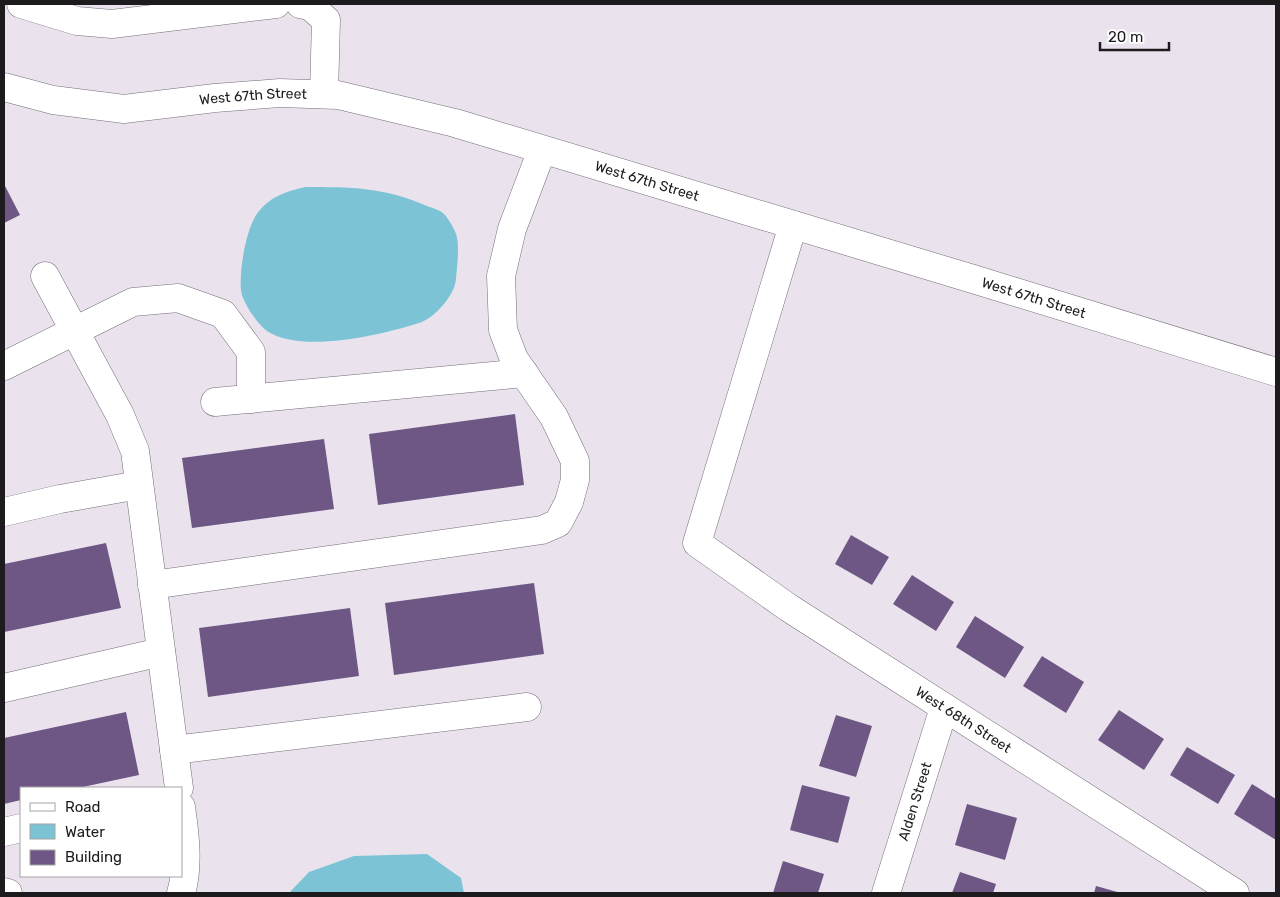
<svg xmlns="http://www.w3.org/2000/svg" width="1280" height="897" viewBox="0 0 1280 897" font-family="Rubik,sans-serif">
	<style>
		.water { fill: #7cc4d5 }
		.building { fill: #6e5785 }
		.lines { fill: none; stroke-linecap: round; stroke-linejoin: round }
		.minor-casing { stroke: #746d77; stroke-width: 29 }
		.minor { stroke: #fff; stroke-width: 28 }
		.labels { text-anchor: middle; stroke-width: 5; stroke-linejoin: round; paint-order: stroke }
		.street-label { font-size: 14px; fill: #1e1b1f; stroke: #fff }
	</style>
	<rect width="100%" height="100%" fill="#eae3ee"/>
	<path class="water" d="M 305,187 C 351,187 384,187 427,206 C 432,208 440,210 444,214 C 448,218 454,228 456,234 C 460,244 457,267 456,279 C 455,295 434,319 419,323 C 381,335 302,354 267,331 C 258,325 242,302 241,290 C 239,271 246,226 259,211 C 273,195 286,192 305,187 Z
		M 427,854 L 461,878 L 464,893 L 289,893 L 309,872 L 354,856 Z"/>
	<path class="building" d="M 4,184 L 20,215 L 4,223 Z
		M 515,414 L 524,485 L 378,505 L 369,434 Z
		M 324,439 L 334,509 L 192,528 L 182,458 Z
		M 851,535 L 889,557 L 872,585 L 835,564 Z
		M 106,543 L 121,608 L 4,632 L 4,564 Z
		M 912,575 L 954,602 L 936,631 L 893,604 Z
		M 534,583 L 544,654 L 394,675 L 385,603 Z
		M 350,608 L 359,676 L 208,697 L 199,628 Z
		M 975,616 L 1024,647 L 1005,678 L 956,647 Z
		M 1042,656 L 1084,682 L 1066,713 L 1023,686 Z
		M 1119,710 L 1164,739 L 1144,770 L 1098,740 Z
		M 126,712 L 139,775 L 78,788 L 21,788 L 21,800 L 4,804 L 4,738 Z
		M 836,715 L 872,726 L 856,777 L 819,766 Z
		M 1187,747 L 1235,775 L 1218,804 L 1170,775 Z
		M 1252,784 L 1276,799 L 1276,840 L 1234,814 Z
		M 802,785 L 850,797 L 838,843 L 790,830 Z
		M 967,804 L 1017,818 L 1005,860 L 955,845 Z
		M 783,861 L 824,874 L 818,893 L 773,893 Z
		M 960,872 L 996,884 L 993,893 L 952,893 Z
		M 1096,886 L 1121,893 L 1094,893 Z"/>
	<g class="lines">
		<defs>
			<g id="minor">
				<path d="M 21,4 L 77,21 L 112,24 L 276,4"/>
				<path d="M 300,4 L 310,6 L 326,20 L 324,94"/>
				<path id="s1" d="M 4,87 L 53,100 L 124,109 L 215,98 L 280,93 L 338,95 L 455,123 L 973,279 L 1276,372"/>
				<path id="s2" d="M 793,225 L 697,543 L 789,608 L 1235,893"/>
				<path d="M 45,276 L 120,415 L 135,451 L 179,788"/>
				<path d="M 4,366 L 133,302 L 178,298 L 223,314 L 251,352 L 251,399"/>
				<path d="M 215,402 L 524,373"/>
				<path d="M 4,512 L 60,499 L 139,485"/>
				<path d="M 152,585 L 542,530 L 558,523 L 569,502 L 575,480 L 575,461 L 554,417 L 514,359 L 503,330 L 501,276 L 512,229 L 542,150"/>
				<path d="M 4,688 L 161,652"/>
				<path d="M 174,750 L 527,707"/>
				<path d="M 181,807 C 185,834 189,867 181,893"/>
				<path d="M 4,832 L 21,828"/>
				<path d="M 4,892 L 8,893"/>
				<path id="s3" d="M 886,893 L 944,708"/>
			</g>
		</defs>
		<use href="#minor" class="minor-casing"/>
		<use href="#minor" class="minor"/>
	</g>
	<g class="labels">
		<g class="street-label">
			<text dy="5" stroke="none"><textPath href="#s1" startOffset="252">West 67th Street</textPath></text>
			<text dy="5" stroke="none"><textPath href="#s1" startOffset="658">West 67th Street</textPath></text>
			<text dy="5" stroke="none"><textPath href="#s1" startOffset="1062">West 67th Street</textPath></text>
			<text dy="5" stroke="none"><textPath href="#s2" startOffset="652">West 68th Street</textPath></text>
			<text dy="5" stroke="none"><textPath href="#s3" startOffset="96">Alden Street</textPath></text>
		</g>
	</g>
	<rect width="1280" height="897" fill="none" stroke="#1e1b1f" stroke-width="10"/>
	<rect x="20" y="787" width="162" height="90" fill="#ffffff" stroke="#a5a4a5"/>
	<rect x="30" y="803" width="25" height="8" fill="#ffffff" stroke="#a5a4a5"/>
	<text x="65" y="812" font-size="15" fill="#1e1b1f">Road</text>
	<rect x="30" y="824" width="25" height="15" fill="#7cc4d5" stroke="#a5a4a5"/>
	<text x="65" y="837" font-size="15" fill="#1e1b1f">Water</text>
	<rect x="30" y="850" width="25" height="15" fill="#6e5785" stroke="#a5a4a5"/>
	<text x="65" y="862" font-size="15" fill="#1e1b1f">Building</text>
	<path d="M1100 42v8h69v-8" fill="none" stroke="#1e1b1f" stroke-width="2.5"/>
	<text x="1108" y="42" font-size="15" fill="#1e1b1f" stroke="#ffffff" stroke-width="4" paint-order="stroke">20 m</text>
</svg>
